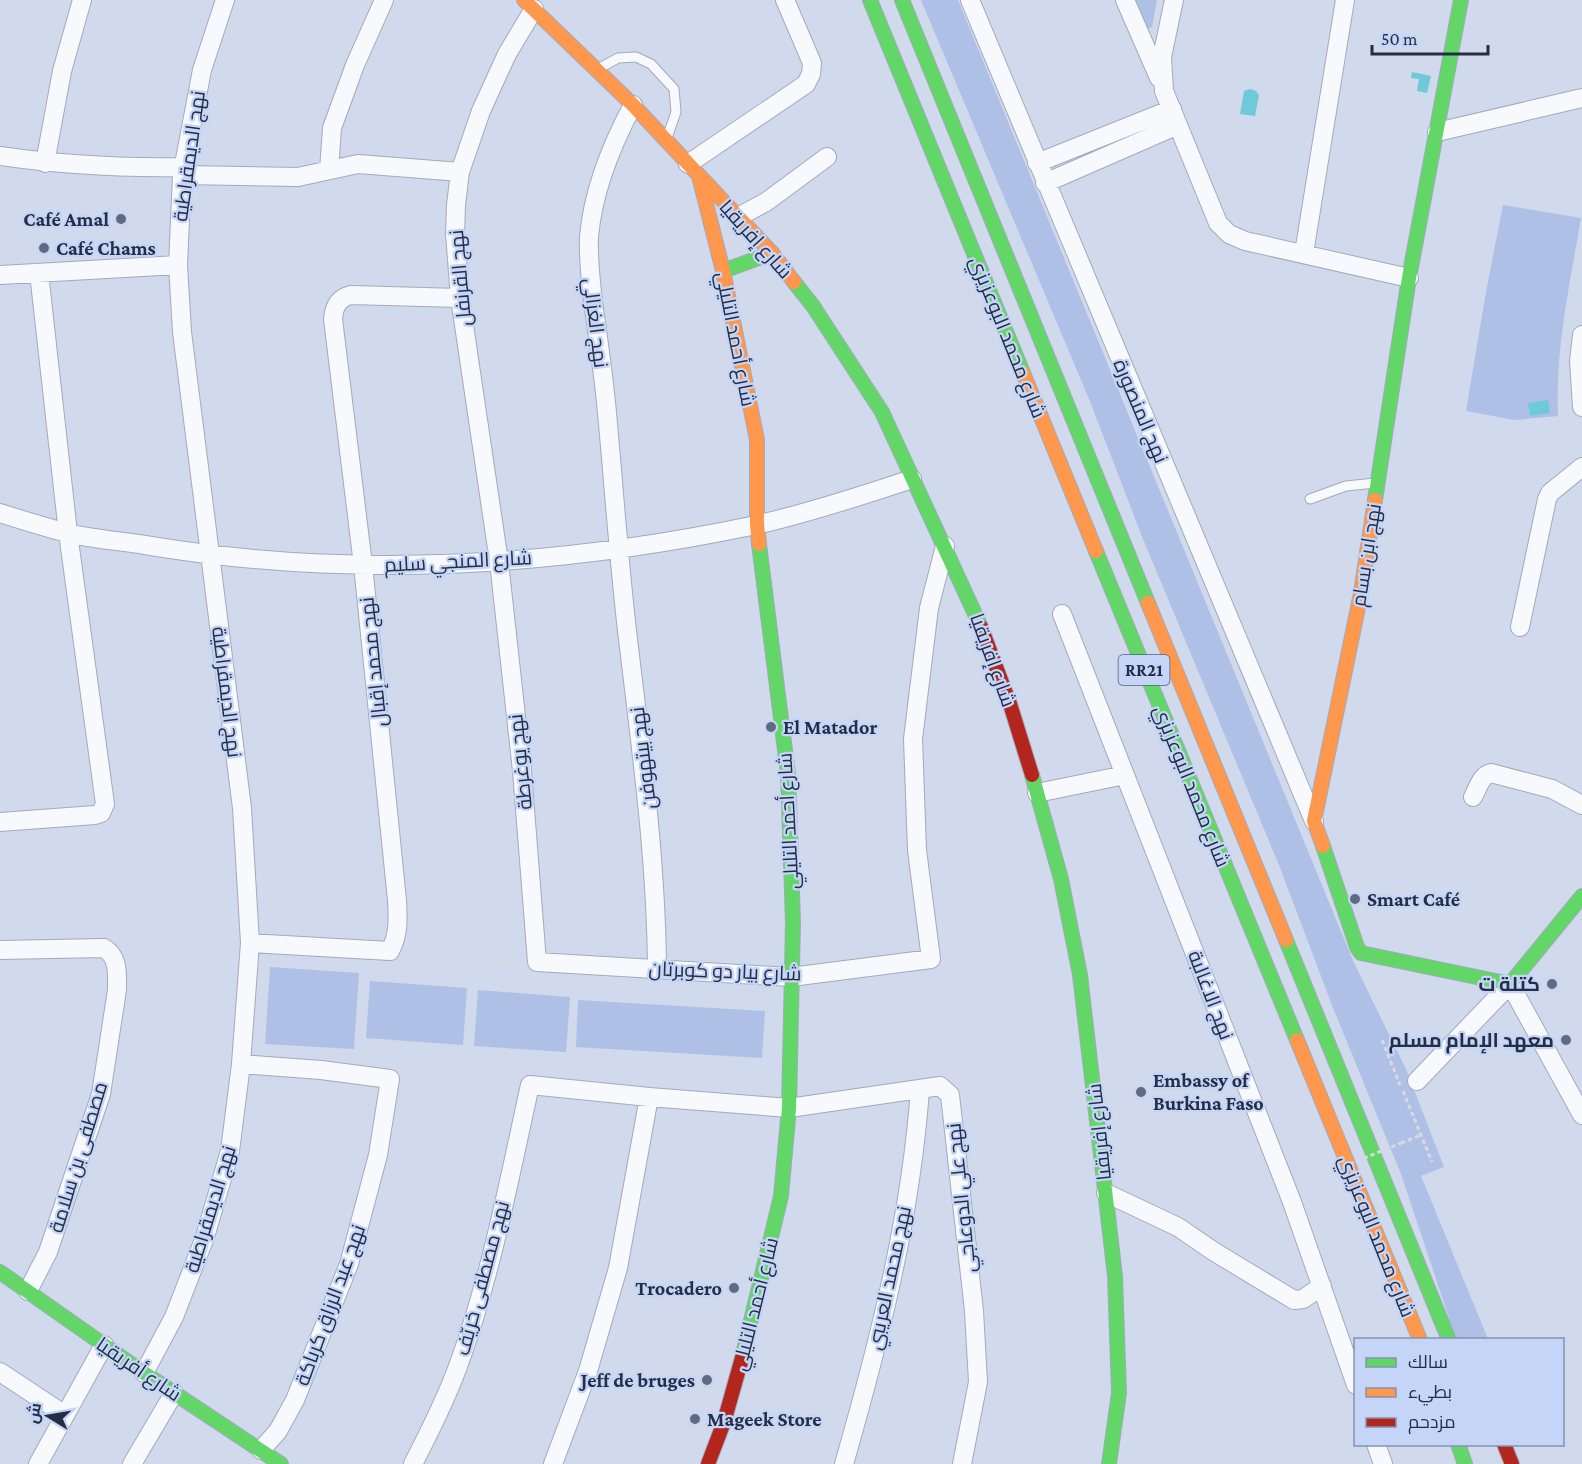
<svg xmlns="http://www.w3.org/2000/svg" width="1582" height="1464" viewBox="0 0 1582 1464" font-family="'Crimson Pro',Cairo,serif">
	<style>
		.green { fill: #aec0e6 }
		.water { fill: #6ec9d9 }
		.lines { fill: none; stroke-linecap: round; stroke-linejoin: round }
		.lane-casing { stroke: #a2aabd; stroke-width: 11 }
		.street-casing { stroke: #a2aabd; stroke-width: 20 }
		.fast-casing { stroke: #a2aabd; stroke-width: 16 }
		.slow-casing { stroke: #a2aabd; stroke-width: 16 }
		.jam-casing { stroke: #a2aabd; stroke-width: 16 }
		.path { stroke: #d8dae0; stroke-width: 3; stroke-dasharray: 4.5 3; stroke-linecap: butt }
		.lane { stroke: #f8f9fc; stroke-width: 9 }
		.street { stroke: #f8f9fc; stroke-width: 18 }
		.fast { stroke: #63d668; stroke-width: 14 }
		.slow { stroke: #ff974d; stroke-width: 14 }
		.jam { stroke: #b3261e; stroke-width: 14 }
		.path-bridge { stroke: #d8dae0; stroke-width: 3; stroke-dasharray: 4.5 3; stroke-linecap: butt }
		.poi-dot { fill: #616a7f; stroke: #c5d5f8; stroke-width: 2 }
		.labels { text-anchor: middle; stroke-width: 4.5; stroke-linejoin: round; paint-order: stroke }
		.shield { fill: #c5d5f8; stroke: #55607b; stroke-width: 1.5 }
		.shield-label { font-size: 18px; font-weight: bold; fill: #252e45 }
		.street-label { font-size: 20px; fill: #252e45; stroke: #c5d5f8 }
		.poi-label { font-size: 20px; font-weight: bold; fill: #252e45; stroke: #c5d5f8; text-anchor: end }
	</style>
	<rect width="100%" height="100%" fill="#d1d9ec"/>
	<path class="green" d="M 921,0 L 958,0 L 1354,963 L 1406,1069 L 1444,1167 L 1421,1176 L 1488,1339 L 1456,1339 L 1401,1174 L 1333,1008 L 1279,865 L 1143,539 L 1089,399 Z
		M 1130,0 L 1157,0 L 1152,27 L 1144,31 Z
		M 1503,205 L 1581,218 C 1570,284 1555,348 1558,416 L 1514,420 L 1466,411 L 1486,292 Z
		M 270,967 L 359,973 L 354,1049 L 265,1044 Z
		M 370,981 L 467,988 L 463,1045 L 366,1038 Z
		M 478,990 L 570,997 L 566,1052 L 474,1046 Z
		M 578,1000 L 765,1011 L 762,1058 L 576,1047 Z"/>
	<path class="water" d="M 1412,72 L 1431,76 L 1427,93 L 1417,91 L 1419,79 L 1411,78 Z
		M 1250,89 L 1256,91 L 1259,95 L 1255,116 L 1240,114 L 1244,91 Z
		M 1548,400 L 1550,413 L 1530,416 L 1528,403 Z"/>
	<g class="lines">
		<defs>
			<path id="lane" d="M 598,69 L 618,58 L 636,57 L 651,64 L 674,89 L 676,112 L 667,138
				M 1310,499 L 1346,486 L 1375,483"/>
			<path id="street" d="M 970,0 L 1314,821
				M 1125,0 L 1159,78
				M 1174,0 L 1162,57 L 1164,91 L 1218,223 L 1229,234 L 1245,241 L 1409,278
				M 534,9 L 507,54 L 481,111 L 460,172 L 456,205 L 455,234 L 460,298 L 499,562 L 522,771 L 537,962 L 791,977 L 931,959 L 917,850 L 913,739 L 929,608 L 945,546
				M 633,105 C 611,146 593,190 589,237 C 588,262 591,285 594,309 C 599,344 604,378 607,413 C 614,488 619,564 628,639 C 641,749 656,856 657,968
				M 1437,132 L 1582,98
				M 0,156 C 61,165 122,168 183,167
				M 45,163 L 62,71 L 82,0
				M 1037,163 L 1172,109
				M 688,164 L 806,84 L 811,74 L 812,63 L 785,0
				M 329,170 L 332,128 L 355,65 L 384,0
				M 182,175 L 298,177 L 358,164 L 460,172
				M 1045,183 L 1178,125
				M 738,217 L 766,202 L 827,157
				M 1304,253 L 1345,0
				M 0,275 L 178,265
				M 1582,335 L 1579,361 L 1582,407
				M 0,513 C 22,520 45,527 67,533 C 93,539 119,541 145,545 C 347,579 556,567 756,525 C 809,513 861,496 912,479
				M 1062,614 L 1292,1202 L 1356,1385
				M 1520,627 L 1547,499 L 1550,493 L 1582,467
				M 1037,793 L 1125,775
				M 1473,797 C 1478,788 1481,775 1491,773 L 1552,789 L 1582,805
				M 0,822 L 95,815 L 101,813 L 105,804 L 68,533 L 39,273
				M 250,943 L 390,951 C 399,935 398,918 397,900 L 363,565 L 333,319 C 334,307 338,298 351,295 L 460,298
				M 0,950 L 104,948 C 119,957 117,974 117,990 L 101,1094 L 48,1252 L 28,1291
				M 241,1064 L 321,1070 L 390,1079 L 378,1155 L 349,1264 L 295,1400 L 278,1431 L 261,1450
				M 1417,1081 L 1510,984 L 1582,1115
				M 1106,1193 L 1178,1227 L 1213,1251 L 1294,1300 L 1303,1299 L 1322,1286
				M 0,1372 L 65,1415
				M 144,1373 L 174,1317 L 205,1237 L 230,1151 L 241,1064 L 250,943 L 242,808 L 182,332 L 178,265 L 182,175 L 202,70 L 225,0
				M 1376,1444 L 1383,1464
				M 38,1464 L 104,1345
				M 132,1464 L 174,1393
				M 413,1464 C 429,1433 445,1401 457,1369 C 491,1277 509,1180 530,1085 L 649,1097 L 789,1108 L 940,1086 L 950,1095 L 974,1311 L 978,1382 L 962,1464
				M 553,1464 L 588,1371 L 618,1268 L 649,1097
				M 844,1464 C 879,1342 911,1217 920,1089"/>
			<path id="fast" d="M 870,0 L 1023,373
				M 902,0 L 1148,603
				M 723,271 L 772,253
				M 794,282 L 813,306 L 882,412 L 981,627
				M 1375,500 L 1409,278 L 1461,0
				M 1096,551 L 1297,1040
				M 1032,775 L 1061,879 L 1080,975 L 1115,1276 L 1119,1393 L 1109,1464
				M 1323,846 L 1357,947 L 1361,953 L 1510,984 L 1582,896
				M 1286,940 L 1449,1340
				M 0,1272 L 144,1373 L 281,1464
				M 742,1358 L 781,1196 L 789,1108 L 793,922 L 788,774 L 759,544
				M 1458,1444 L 1465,1464"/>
			<path id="slow" d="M 524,0 L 633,105 L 772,253 L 794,282
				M 700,180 L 723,271 L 757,440 L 757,524 L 759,544
				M 1023,373 L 1096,551
				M 1148,603 L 1286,940
				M 1323,846 L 1314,821 L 1361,593 L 1375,500
				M 1297,1040 L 1420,1340"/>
			<path id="jam" d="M 981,627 L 1010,704 L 1032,775
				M 1504,1444 L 1512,1464
				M 708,1464 L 724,1422 L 742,1358"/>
		</defs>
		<use href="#lane" class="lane-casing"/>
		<use href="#street" class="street-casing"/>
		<use href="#fast" class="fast-casing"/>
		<use href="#slow" class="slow-casing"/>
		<use href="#jam" class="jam-casing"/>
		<path class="path" d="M 402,962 L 521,966
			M 1382,1040 L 1400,1085
			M 398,1064 L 512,1074 L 516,1076
			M 956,1078 L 1071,1061
			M 1403,1091 L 1432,1162
			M 1401,1143 L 1421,1135
			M 1288,1151 L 1304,1132 L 1308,1131"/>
		<use href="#lane" class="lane"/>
		<use href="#street" class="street"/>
		<use href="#fast" class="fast"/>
		<use href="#slow" class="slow"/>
		<use href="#jam" class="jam"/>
		<path class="path-bridge" d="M 1301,1184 L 1401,1143"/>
	</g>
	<g class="poi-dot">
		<circle cx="121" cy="219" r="6"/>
		<circle cx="44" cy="248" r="6"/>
		<circle cx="771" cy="727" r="6"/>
		<circle cx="1355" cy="899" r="6"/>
		<circle cx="1552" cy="984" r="6"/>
		<circle cx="1566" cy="1040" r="6"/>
		<circle cx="1141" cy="1092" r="6"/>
		<circle cx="734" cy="1288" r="6"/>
		<circle cx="707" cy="1380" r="6"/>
		<circle cx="695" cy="1419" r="6"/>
	</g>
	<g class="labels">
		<rect class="shield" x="1118.5" y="655" width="51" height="30" rx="4.5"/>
		<g class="shield-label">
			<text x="1144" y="676">RR21</text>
		</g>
		<g class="street-label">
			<text transform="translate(189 156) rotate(-82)" y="7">نهج الديمقراطية</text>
			<text transform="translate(756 239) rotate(48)" y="7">شارع إفريقيا</text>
			<text transform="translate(460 278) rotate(-95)" y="7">نهج القرنفل</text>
			<text transform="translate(596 323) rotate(83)" y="7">نهج الغزالي</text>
			<text transform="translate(1008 337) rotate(68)" y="7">شارع محمد البوعزيزي</text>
			<text transform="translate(736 339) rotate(79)" y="7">شارع أحمد التليلي</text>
			<text transform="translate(1141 411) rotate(67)" y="7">نهج المنصورة</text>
			<text transform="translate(1366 555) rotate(-81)" y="7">نهج ابن بسام</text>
			<text transform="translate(458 561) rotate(-3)" y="7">شارع المنجي سليم</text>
			<text transform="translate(993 660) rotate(70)" y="7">شارع إفريقيا</text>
			<text transform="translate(373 662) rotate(-96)" y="7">نهج محمد إقبال</text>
			<text transform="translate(227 692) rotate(83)" y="7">نهج الديمقراطية</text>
			<text transform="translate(643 758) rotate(-97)" y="7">نهج بيتهوفن</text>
			<text transform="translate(520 762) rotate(-96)" y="7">نهج يوغرطة</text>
			<text transform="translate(1192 786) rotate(68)" y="7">شارع محمد البوعزيزي</text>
			<text transform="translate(788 821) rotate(-93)" y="7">شارع أحمد التليلي</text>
			<text transform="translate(725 971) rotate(2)" y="7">شارع بيار دو كوبرتان</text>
			<text transform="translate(1211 995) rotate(69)" y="7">نهج الاغالبة</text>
			<text transform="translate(1099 1132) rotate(-96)" y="7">شارع إفريقيا</text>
			<text transform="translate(78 1157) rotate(-73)" y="7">مصطفى بن سلامة</text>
			<text transform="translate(961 1198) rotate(-96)" y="7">نهج علي الدوعاجي</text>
			<text transform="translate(210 1209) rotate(-73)" y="7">نهج الديمقراطية</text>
			<text transform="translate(1377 1236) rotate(68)" y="7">شارع محمد البوعزيزي</text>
			<text transform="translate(482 1278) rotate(-75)" y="7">نهج مصطفى خريّف</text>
			<text transform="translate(889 1278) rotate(-78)" y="7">نهج محمد العريبي</text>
			<text transform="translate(755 1304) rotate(-76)" y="7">شارع أحمد التليلي</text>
			<text transform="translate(330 1305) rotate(-70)" y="7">نهج عبد الرزاق كرباكة</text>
			<text transform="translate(139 1369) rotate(34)" y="7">شارع أفريقيا</text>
		</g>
		<g class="poi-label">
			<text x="109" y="226">Café Amal</text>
			<text x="56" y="255" text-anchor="start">Café Chams</text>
			<text x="783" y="734" text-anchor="start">El Matador</text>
			<text x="1367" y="906" text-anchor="start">Smart Café</text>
			<text x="1540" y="991">كتلة ت</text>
			<text x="1554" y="1047">معهد الإمام مسلم</text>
			<text x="1153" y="1087" text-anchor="start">Embassy of<tspan x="1153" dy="23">Burkina Faso</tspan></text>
			<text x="722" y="1295">Trocadero</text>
			<text x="695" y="1387">Jeff de bruges</text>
			<text x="707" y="1426" text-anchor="start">Mageek Store</text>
		</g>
	</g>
	<rect x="1354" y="1338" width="210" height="108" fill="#c5d5f8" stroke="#8592b0" stroke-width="1.5"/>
	<rect x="1366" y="1358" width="30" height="9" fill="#63d668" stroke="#8592b0" stroke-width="1.5"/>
	<text x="1408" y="1368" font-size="18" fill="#252e45">سالك</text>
	<rect x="1366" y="1388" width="30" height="9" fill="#ff974d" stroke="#8592b0" stroke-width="1.5"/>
	<text x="1408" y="1398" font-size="18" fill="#252e45">بطيء</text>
	<rect x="1366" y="1418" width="30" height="9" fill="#b3261e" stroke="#8592b0" stroke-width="1.5"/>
	<text x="1408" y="1428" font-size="18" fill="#252e45">مزدحم</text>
	<g transform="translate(48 1416) rotate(281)" stroke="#c5d5f8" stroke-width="4.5" paint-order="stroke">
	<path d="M0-4.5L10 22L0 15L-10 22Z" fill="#252e45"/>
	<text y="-9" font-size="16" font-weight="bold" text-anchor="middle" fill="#252e45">ش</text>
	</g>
	<path d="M1372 45v9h116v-9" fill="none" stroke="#252e45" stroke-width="3"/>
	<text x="1381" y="45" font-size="18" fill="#252e45" stroke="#c5d5f8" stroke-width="4.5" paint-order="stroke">50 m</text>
</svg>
